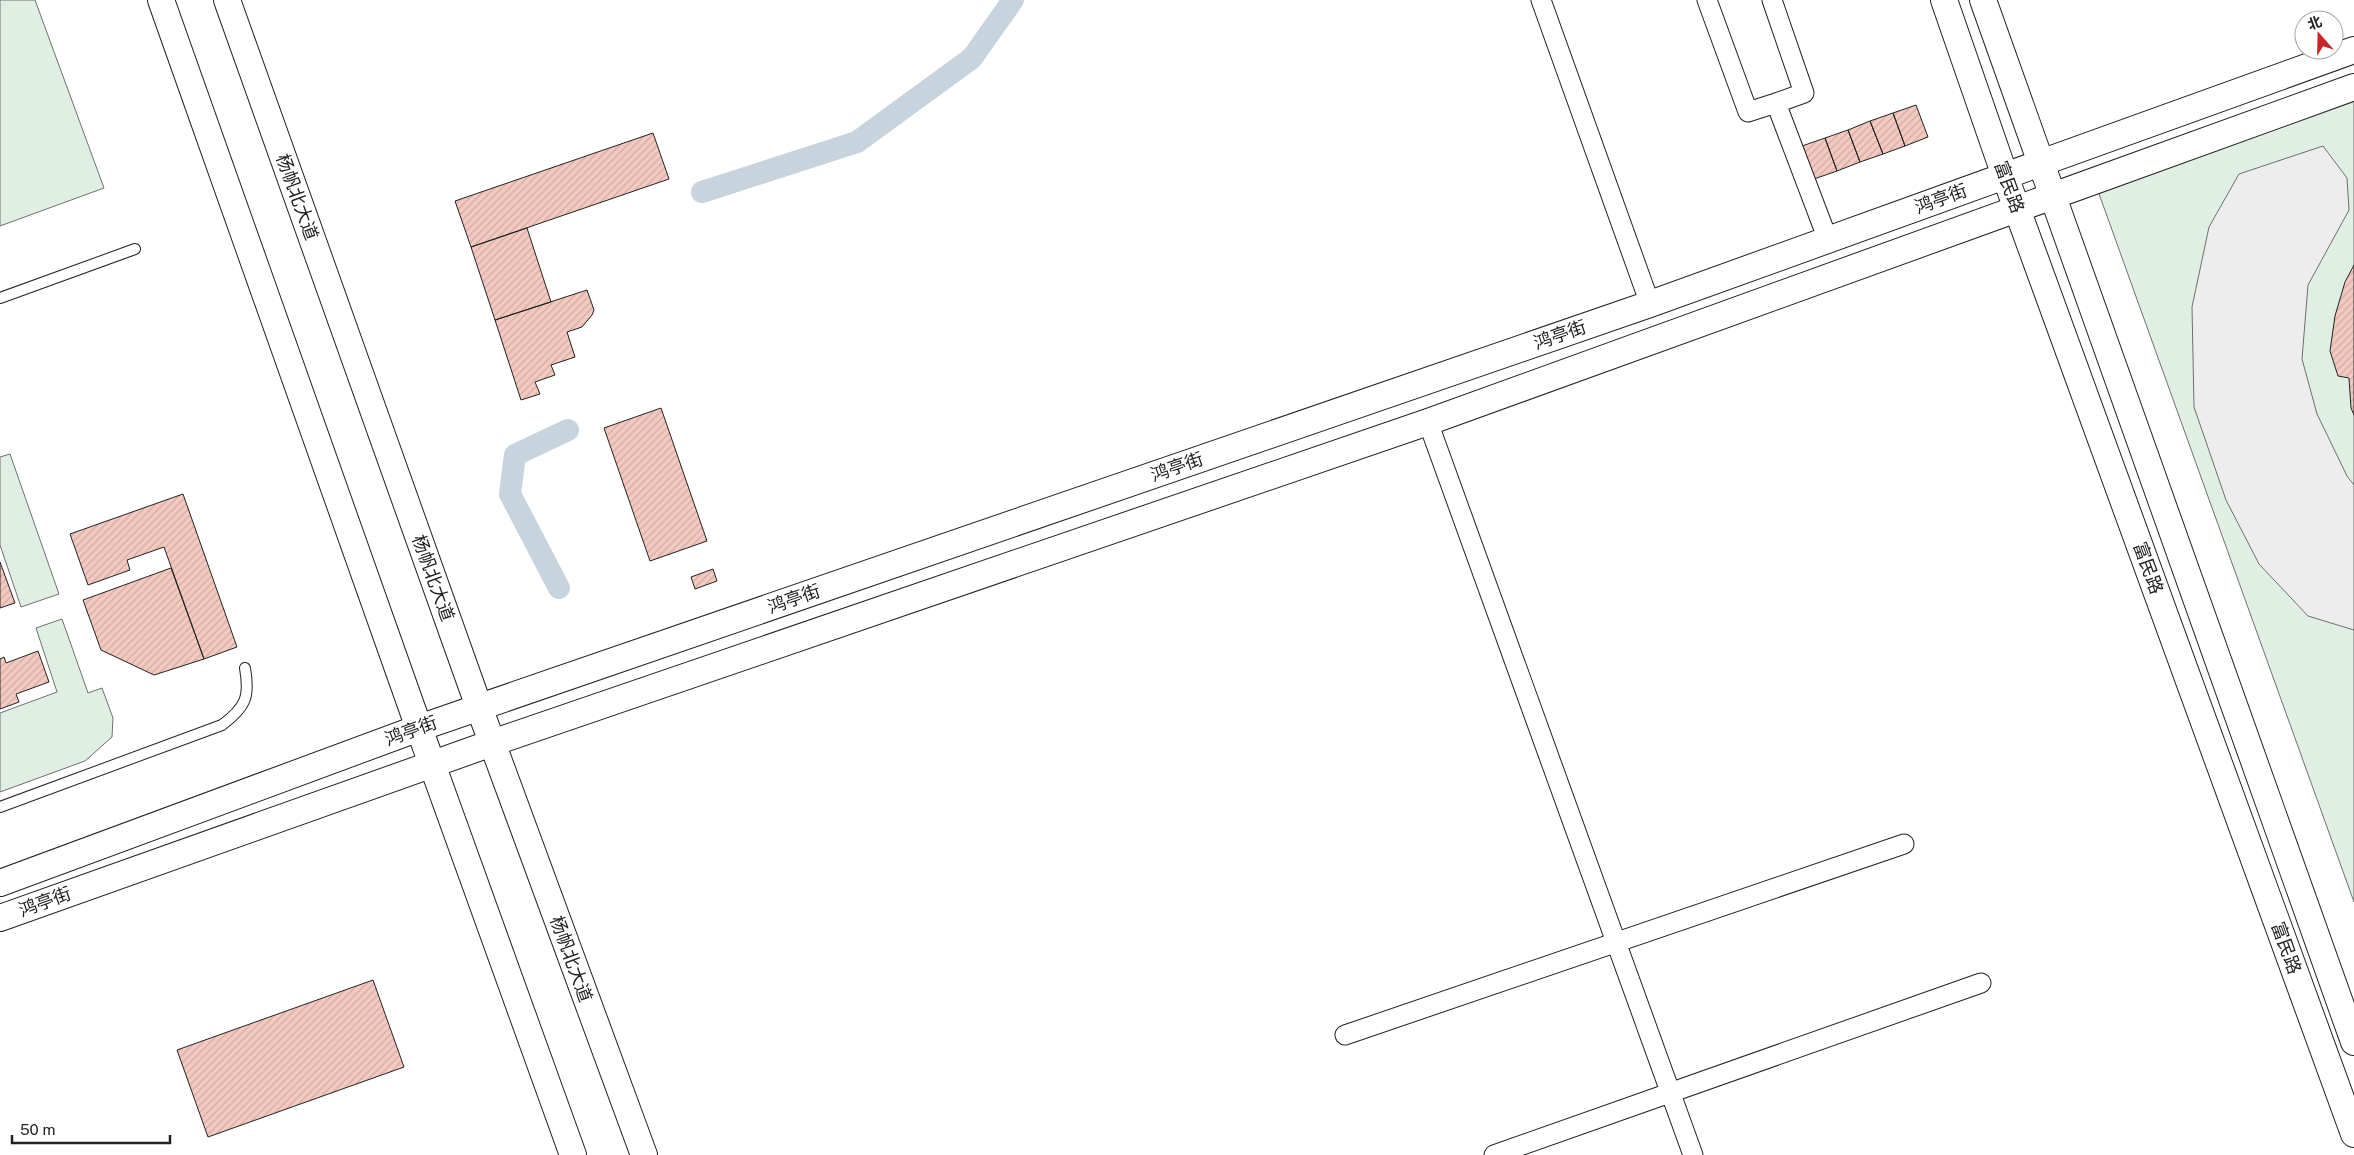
<svg xmlns="http://www.w3.org/2000/svg" width="2354" height="1155" viewBox="0 0 2354 1155" font-family="'Public Sans','Noto Sans SC',sans-serif">
	<style>
		.green { fill: #e0efe3; stroke: #6f6f6f }
		.parking { fill: #ededed; stroke: #6f6f6f }
		.lines { fill: none; stroke-linecap: round; stroke-linejoin: round }
		.canal { stroke: #c7d3dd; stroke-width: 22 }
		.building { fill: url(#building-hatch); stroke: #222 }
		.lane-casing { stroke: #222; stroke-width: 12 }
		.street-casing { stroke: #222; stroke-width: 21 }
		.secondary-casing { stroke: #222; stroke-width: 28 }
		.lane { stroke: #fff; stroke-width: 10 }
		.street { stroke: #fff; stroke-width: 19 }
		.secondary { stroke: #fff; stroke-width: 26 }
		.labels { text-anchor: middle; stroke-width: 4; stroke-linejoin: round; paint-order: stroke }
		.street-label { font-size: 18px; fill: #222; stroke: #fff }
	</style>
	<defs>
		<pattern id="building-hatch" width="6" height="6" patternUnits="userSpaceOnUse" patternTransform="scale(1.25)"><rect width="6" height="6" fill="#f3c9c0"/><path d="M-1 1l2-2M0 6l6-6M5 7l2-2" fill="none" stroke="#d0aca5"/></pattern>
	</defs>
	<rect width="100%" height="100%" fill="#fff"/>
	<path class="green" d="M 0,0 L 35,0 L 104,188 L 0,226 Z
		M 2354,99 L 2354,902 L 2098,191 Z
		M 10,454 L 59,594 L 21,607 L 0,545 L 0,457 Z
		M 62,619 L 88,693 L 102,688 L 113,718 L 112,737 L 85,761 L 0,792 L 0,713 L 57,692 L 36,628 Z"/>
	<path class="parking" d="M 2323,146 L 2347,178 L 2349,210 L 2308,285 L 2302,359 L 2317,414 L 2347,476 L 2354,485 L 2354,630 L 2308,616 L 2259,564 L 2226,500 L 2194,407 L 2192,307 L 2209,227 L 2239,174 Z"/>
	<g class="lines">
		<path class="canal" d="M 702,192 L 857,142 L 972,58 L 1013,0
			M 559,588 L 510,494 L 515,455 L 568,430"/>
	</g>
	<path class="building" d="M 1916,105 L 1928,137 L 1905,146 L 1893,113 Z
		M 1893,113 L 1905,146 L 1883,154 L 1870,121 Z
		M 1870,121 L 1883,154 L 1860,162 L 1848,130 Z
		M 1848,130 L 1860,162 L 1837,171 L 1825,138 Z
		M 653,133 L 669,179 L 471,247 L 455,201 Z
		M 1825,138 L 1837,171 L 1814,179 L 1802,146 Z
		M 527,228 L 551,302 L 495,320 L 471,247 Z
		M 2354,265 L 2354,415 L 2351,408 L 2349,378 L 2338,376 L 2330,351 L 2335,316 L 2345,282 Z
		M 587,290 L 594,310 L 592,315 L 582,327 L 567,332 L 575,357 L 551,365 L 555,375 L 535,382 L 540,394 L 521,400 L 495,320 Z
		M 661,408 L 707,541 L 650,561 L 604,428 Z
		M 183,494 L 237,647 L 204,659 L 164,547 L 127,560 L 130,570 L 88,585 L 70,534 Z
		M 0,562 L 15,603 L 0,608 Z
		M 171,568 L 204,659 L 154,675 L 101,650 L 83,600 Z
		M 713,569 L 717,581 L 695,589 L 691,577 Z
		M 38,651 L 49,682 L 16,694 L 19,702 L 0,709 L 0,659 L 4,657 L 6,663 Z
		M 373,980 L 404,1067 L 208,1137 L 177,1050 Z"/>
	<g class="lines">
		<defs>
			<path id="lane" d="M 0,298 L 135,249
				M 0,807 L 222,725 C 246,707 250,697 245,668"/>
			<path id="street" d="M 1541,0 L 1650,304
				M 1707,0 L 1748,112 L 1776,103
				M 1772,0 L 1804,93 L 1776,103 L 1828,240
				M 1428,422 L 1693,1155
				M 1345,1035 L 1904,844
				M 1494,1155 L 1981,983"/>
			<path id="secondary" d="M 161,0 L 419,728 L 573,1155
				M 227,0 L 479,707 L 644,1155
				M 1944,0 L 2005,176 L 2354,1134
				M 1983,0 L 2354,1042
				M 0,883 L 419,728 L 1650,304 L 2354,50
				M 0,918 L 492,743 L 1428,422 L 2354,87"/>
		</defs>
		<use href="#lane" class="lane-casing"/>
		<use href="#street" class="street-casing"/>
		<use href="#secondary" class="secondary-casing"/>
		<use href="#lane" class="lane"/>
		<use href="#street" class="street"/>
		<use href="#secondary" class="secondary"/>
	</g>
	<g class="labels">
		<g class="street-label">
			<text transform="translate(2009 187) rotate(70)" y="6">富民路</text>
			<text transform="translate(297 197) rotate(70)" y="6">杨帆北大道</text>
			<text transform="translate(1941 199) rotate(-20)" y="6">鸿亭街</text>
			<text transform="translate(1560 335) rotate(-19)" y="6">鸿亭街</text>
			<text transform="translate(1177 467) rotate(-19)" y="6">鸿亭街</text>
			<text transform="translate(2148 568) rotate(70)" y="6">富民路</text>
			<text transform="translate(433 578) rotate(70)" y="6">杨帆北大道</text>
			<text transform="translate(794 599) rotate(-19)" y="6">鸿亭街</text>
			<text transform="translate(411 731) rotate(-20)" y="6">鸿亭街</text>
			<text transform="translate(45 902) rotate(-20)" y="6">鸿亭街</text>
			<text transform="translate(2286 948) rotate(70)" y="6">富民路</text>
			<text transform="translate(571 959) rotate(70)" y="6">杨帆北大道</text>
		</g>
	</g>
	<g transform="translate(2319 35) rotate(340)"><circle r="24" fill="#ffffff" stroke="#a7a7a7"/>
	<path d="M0-4L9 19L0 12L-9 19Z" fill="#c62828"/>
	<text y="-8" font-size="14" font-weight="bold" text-anchor="middle" fill="#222222">北</text>
	</g>
	<path d="M12 1135v8h158v-8" fill="none" stroke="#222222" stroke-width="2.5"/>
	<text x="20" y="1135" font-size="15" fill="#222222" stroke="#ffffff" stroke-width="4" paint-order="stroke">50 m</text>
</svg>
